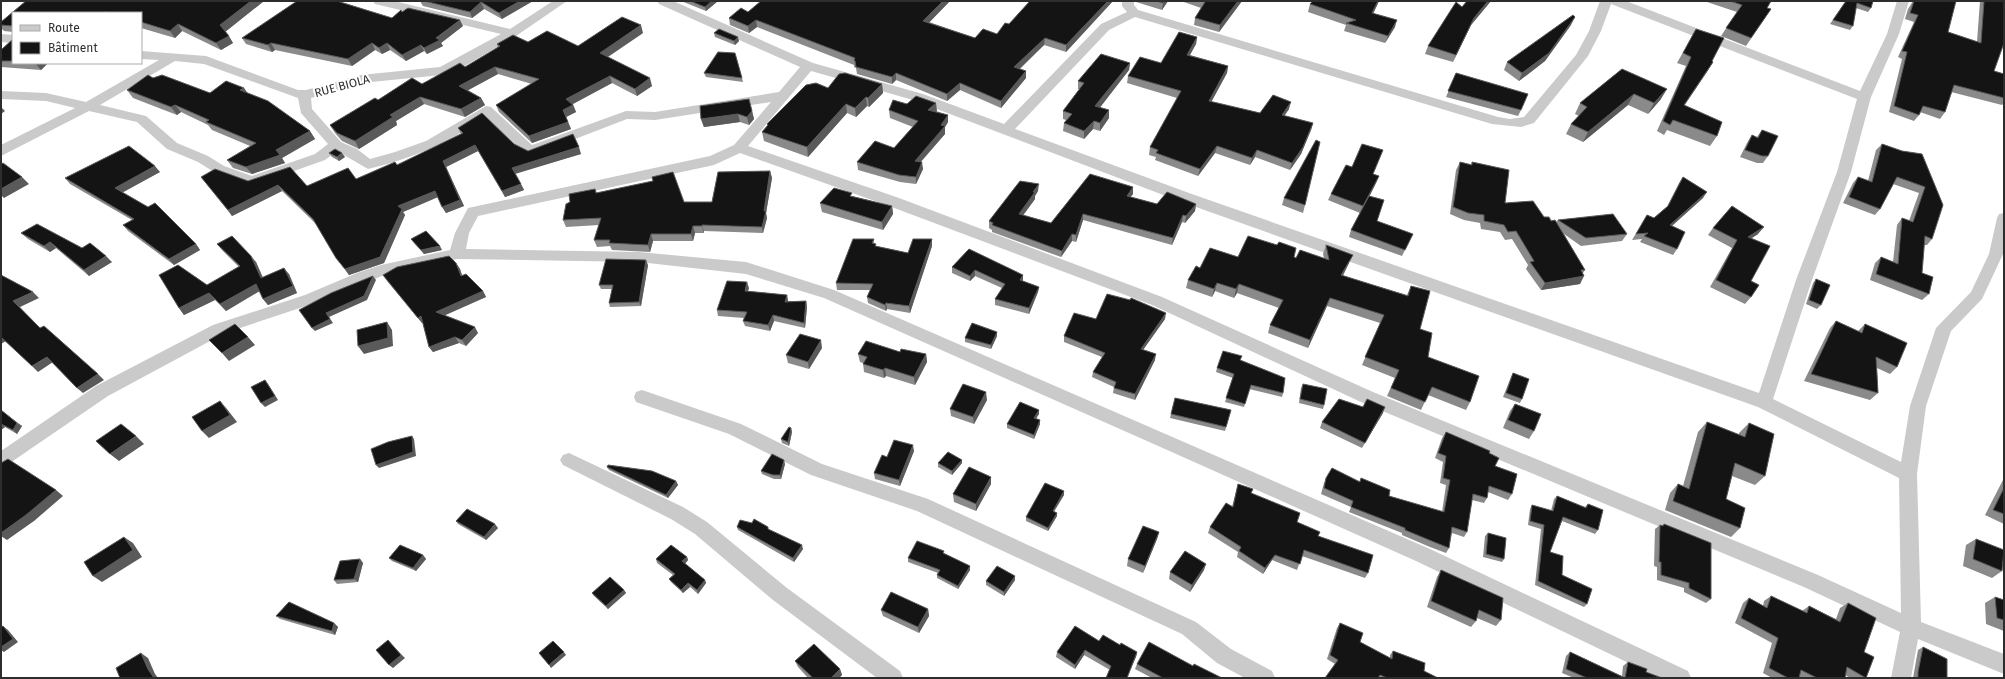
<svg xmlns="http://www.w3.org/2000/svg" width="2005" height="679" viewBox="0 0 2005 679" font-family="'Fira Sans',sans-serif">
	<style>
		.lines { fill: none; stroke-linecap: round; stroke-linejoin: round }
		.street { fill: #cacaca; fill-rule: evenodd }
		.wall { fill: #8a8a8a }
		.shaded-wall { fill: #5a5a5a }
		.building { fill: #141414; stroke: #5a5a5a }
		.labels { text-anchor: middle; stroke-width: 4; stroke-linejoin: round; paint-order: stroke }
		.street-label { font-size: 12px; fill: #2d2d2d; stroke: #fff }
	</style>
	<rect width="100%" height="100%" fill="#fff"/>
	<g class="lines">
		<path class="street" d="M 373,1 L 394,1 L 510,29 L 553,1 L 567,1 L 516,36 L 458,70 L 442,75 L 361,83 L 311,98 L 312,109 L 341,142 L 357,149 L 370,159 L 395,152 L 426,141 L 486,106 L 491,107 L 532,145 L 626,111 L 655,112 L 779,92 L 800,67 L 659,4 L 657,1 L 673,1 L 813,63 L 923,94 L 1004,124 L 1101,24 L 1127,12 L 1122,6 L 1122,1 L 1134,1 L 1134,5 L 1138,10 L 1498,117 L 1510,119 L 1524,117 L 1576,55 L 1589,31 L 1600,1 L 1626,1 L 1860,91 L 1887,34 L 1897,1 L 1909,1 L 1899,34 L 1871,97 L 1851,172 L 1812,280 L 1773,399 L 1901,462 L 1910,406 L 1936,328 L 1971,292 L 1989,254 L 1997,218 L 1999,214 L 2004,213 L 2003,254 L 1982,299 L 1951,331 L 1926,406 L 1917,474 L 1921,622 L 2004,654 L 2004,674 L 1918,639 L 1911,678 L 1891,678 L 1900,632 L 1804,587 L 1361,402 L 1152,305 L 889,206 L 740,153 L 714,165 L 478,216 L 469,233 L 466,249 L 639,252 L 746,262 L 834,290 L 1430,549 L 1688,671 L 1691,678 L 1660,678 L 1416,561 L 1147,441 L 824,298 L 746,274 L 639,262 L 457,259 L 382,276 L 315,303 L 225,333 L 108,396 L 7,465 L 1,467 L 1,451 L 96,386 L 213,325 L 305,295 L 357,273 L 381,265 L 450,250 L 455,233 L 468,208 L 710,156 L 734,145 L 771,102 L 655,120 L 627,119 L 531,156 L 518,149 L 485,117 C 449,143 411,159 368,169 L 337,151 L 325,160 L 252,186 L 214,172 L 198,162 L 167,149 L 137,122 L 89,111 L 1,156 L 1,145 L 75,108 L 46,101 L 1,99 L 1,91 L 46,93 L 86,102 L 159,60 L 141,59 L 141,51 L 206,56 L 298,90 L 306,90 L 361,75 L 440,67 L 501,34 L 375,4 ZM 1611,4 L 1857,99 L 1837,172 L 1796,280 L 1759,393 L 1189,193 L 1015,129 L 1109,30 L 1135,17 L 1492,124 L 1521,127 L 1534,123 L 1588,56 L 1601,31 ZM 175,61 L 204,64 L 298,98 L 301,113 L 328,144 L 315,154 L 252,176 L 224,166 L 208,156 L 177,143 L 146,116 L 100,105 ZM 811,71 L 913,100 L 1179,201 L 1758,407 L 1899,478 L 1901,613 L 1818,575 L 1373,392 L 1162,297 L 899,198 L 748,146 Z
			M 1,34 L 13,35 L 13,43 L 1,42 Z
			M 642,390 L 741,424 L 822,464 L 928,499 L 1196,622 L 1231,649 L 1272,671 L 1275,678 L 1245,678 L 1217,663 L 1182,634 L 917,511 L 811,475 L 729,434 L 636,402 L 634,397 L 636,392 Z
			M 569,453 L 683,507 L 707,522 L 787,588 L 900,671 L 903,678 L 877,678 L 773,600 L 695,534 L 671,519 L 563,465 L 560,460 L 563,455 Z"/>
	</g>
	<path class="wall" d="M 26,1 L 264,1 L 225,32 L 233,43 L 221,50 L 182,31 L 175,38 L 141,28 L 141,13 L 13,13 L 13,32 L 4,31 L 1,28 L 1,22 Z
		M 420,1 L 533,1 L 502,19 L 484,9 L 472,18 L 423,6 Z
		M 681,1 L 718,1 L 706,11 Z
		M 761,1 L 950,1 L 929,22 L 975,38 L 997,34 L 1009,24 L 1113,1 L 1066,52 L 1044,45 L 1020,69 L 1026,78 L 1001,108 L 960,90 L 947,101 L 896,80 L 892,84 L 857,74 L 856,68 L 854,67 L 854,65 L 757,27 L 749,33 L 730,25 L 729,18 L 748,12 Z
		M 1135,1 L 1168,1 L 1162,10 L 1136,2 Z
		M 1181,1 L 1242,1 L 1219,32 L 1194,25 L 1195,18 L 1201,8 Z
		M 1313,1 L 1379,1 L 1373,13 L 1395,27 L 1385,43 L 1344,31 L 1346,25 L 1308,12 L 1310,4 Z
		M 1467,1 L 1491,1 L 1471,25 L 1453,62 L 1425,54 L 1428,46 Z
		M 1704,1 L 1771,1 L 1767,8 L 1771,9 L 1746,46 L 1721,36 L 1737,12 Z
		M 1846,1 L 1873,1 L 1871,8 L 1868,12 L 1856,8 L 1853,26 L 1850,30 L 1830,24 Z
		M 1913,1 L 1956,1 L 1948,32 L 1977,42 L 1980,1 L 2004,1 L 1994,71 L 2004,74 L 2004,103 L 2002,105 L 1951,92 L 1945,112 L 1940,119 L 1920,112 L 1919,115 L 1914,121 L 1889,112 L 1902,59 L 1898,57 L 1914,22 L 1905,19 L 1908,9 Z
		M 402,12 L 463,26 L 441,43 L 443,46 L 427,54 L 424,51 L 406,61 L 390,50 L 382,54 L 375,50 L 352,66 L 275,50 L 272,52 L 246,44 L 242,38 L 392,18 Z
		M 1571,25 L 1545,61 L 1519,81 L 1504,70 L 1507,62 Z
		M 1696,29 L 1712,61 L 1713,62 L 1684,105 L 1717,136 L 1710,146 L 1667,130 L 1664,135 L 1657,131 L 1686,66 L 1677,63 Z
		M 643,33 L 608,57 L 652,86 L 637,96 L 612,83 L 573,104 L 576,112 L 566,117 L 571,129 L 532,143 L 499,112 L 496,105 L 532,84 L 498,74 L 468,90 L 481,98 L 485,105 L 465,117 L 424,104 L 396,121 L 397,125 L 359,149 L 342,141 L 335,133 L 330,125 L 378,100 L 465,67 L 498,48 L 497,44 L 528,42 L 578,46 Z
		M 714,33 L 739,41 L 735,45 L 715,37 Z
		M 1197,37 L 1196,44 L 1190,55 L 1228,66 L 1227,73 L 1211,102 L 1260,113 L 1289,109 L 1284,116 L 1313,123 L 1311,130 L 1301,154 L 1290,170 L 1255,157 L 1250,165 L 1215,153 L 1198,176 L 1155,160 L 1156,157 L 1149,155 L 1150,147 L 1177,98 L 1127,83 L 1128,76 L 1161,63 Z
		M 13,39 L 13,63 L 48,63 L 41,70 L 1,67 L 1,50 Z
		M 1130,63 L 1129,70 L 1100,107 L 1109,118 L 1100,131 L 1093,129 L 1084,139 L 1063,131 L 1064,123 L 1066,120 L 1063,119 L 1063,111 L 1080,89 L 1078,89 L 1078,81 Z
		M 1622,69 L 1661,99 L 1648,114 L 1628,105 L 1583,142 L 1566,134 L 1571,124 L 1579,116 L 1575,114 L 1580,103 Z
		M 704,73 L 742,78 L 743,82 L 706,77 Z
		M 1456,73 L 1521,110 L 1518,116 L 1446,97 Z
		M 153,78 L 210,93 L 244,88 L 247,93 L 310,131 L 315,139 L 282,158 L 285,163 L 252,174 L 233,168 L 227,160 L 250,146 L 212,130 L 208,125 L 181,112 L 177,115 L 133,98 L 127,90 Z
		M 882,84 L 883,93 L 869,107 L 867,106 L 856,117 L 847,113 L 808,157 L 764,141 L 762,132 L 767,126 L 767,124 L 828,88 Z
		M 907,104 L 937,111 L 936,111 L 948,115 L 948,122 L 945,127 L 945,134 L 921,162 L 923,169 L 916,184 L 900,182 L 858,170 L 857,162 L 894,148 L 913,127 L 890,118 L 889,110 Z
		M 752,111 L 754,119 L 749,125 L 740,122 L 704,127 L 701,119 Z
		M 458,128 L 514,144 L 528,151 L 581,154 L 515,173 L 524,190 L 505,197 L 478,151 L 446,167 L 464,206 L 446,213 L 438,197 L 403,212 L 405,215 L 384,263 L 349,275 L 336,258 L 316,224 L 282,191 L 232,216 L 206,183 L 248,181 L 307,186 L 356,179 L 397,165 L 461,134 Z
		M 1762,130 L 1768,156 L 1763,163 L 1757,163 L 1740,157 L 1747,143 L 1752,135 L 1757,137 Z
		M 1882,144 L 1902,151 L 1922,154 L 1932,239 L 1927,245 L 1924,245 L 1922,273 L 1929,294 L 1922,300 L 1870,280 L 1875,263 L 1881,257 L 1893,262 L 1897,225 L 1902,218 L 1909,221 L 1919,193 L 1893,184 L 1880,209 L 1875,215 L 1843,203 L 1853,183 L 1858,177 L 1868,181 L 1876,150 Z
		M 329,153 L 345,157 L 339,161 L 332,157 Z
		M 1460,162 L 1471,165 L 1472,162 L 1505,203 L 1556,222 L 1558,220 L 1627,234 L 1622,241 L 1581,246 L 1564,234 L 1585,270 L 1583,273 L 1580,284 L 1541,290 L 1526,269 L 1528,265 L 1512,239 L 1505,240 L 1500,232 L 1481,229 L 1480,223 L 1464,220 L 1450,214 L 1456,170 Z
		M 1352,167 L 1379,176 L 1376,183 L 1369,197 L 1377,221 L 1410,240 L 1402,256 L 1349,237 L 1351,230 L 1360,213 L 1328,200 L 1331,194 Z
		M 770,171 L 772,178 L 766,213 L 767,218 L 763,233 L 704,231 L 704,233 L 695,233 L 693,241 L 653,241 L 650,252 L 612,250 L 610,246 L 597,247 L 594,240 L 599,225 L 566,227 L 563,220 L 570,202 L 595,189 L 597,193 L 684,202 L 712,202 Z
		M 160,172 L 122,192 L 196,244 L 200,250 L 174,265 L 128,231 L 123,225 L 132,220 L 70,184 L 65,178 Z
		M 1683,177 L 1703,198 L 1672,226 L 1677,249 L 1673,255 L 1640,242 L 1642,239 L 1632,240 L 1647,215 L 1654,218 L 1667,207 L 1679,183 Z
		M 1133,187 L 1133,194 L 1130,197 L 1157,204 L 1196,204 L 1195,211 L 1185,223 L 1182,222 L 1172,245 L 1083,220 L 1076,242 L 1072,241 L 1061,257 L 992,232 L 992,230 L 989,228 L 989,221 L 1038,191 L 1035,196 L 1035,199 L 1023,215 L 1051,223 Z
		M 852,196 L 892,206 L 893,214 L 883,230 L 822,212 L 820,203 Z
		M 1284,198 L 1305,205 L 1303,213 L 1282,205 Z
		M 1713,228 L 1758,234 L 1751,238 L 1751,297 L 1745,304 L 1710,287 L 1732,248 L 1708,235 Z
		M 21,233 L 112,262 L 89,276 L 56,248 L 50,252 L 28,239 Z
		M 411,239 L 442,250 L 424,254 L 414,243 Z
		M 874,239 L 874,244 L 876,244 L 876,246 L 908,253 L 932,239 L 932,246 L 910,313 L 887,309 L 886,311 L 868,303 L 867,297 L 870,290 L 837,290 L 836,283 Z
		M 217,244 L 256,262 L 263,278 L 289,274 L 297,293 L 268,305 L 263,299 L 260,291 L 226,311 L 215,300 L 184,315 L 179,308 L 207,285 L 239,267 L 222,250 Z
		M 1326,245 L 1349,263 L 1343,276 L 1407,295 L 1411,286 L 1420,329 L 1428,357 L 1470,402 L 1466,410 L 1428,395 L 1421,410 L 1387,396 L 1395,378 L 1362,365 L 1380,323 L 1327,306 L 1308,348 L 1268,333 L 1270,325 L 1279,308 L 1237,293 L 1234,298 L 1215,291 L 1212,297 L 1186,288 L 1188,280 L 1200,268 L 1238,257 L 1294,257 L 1296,258 L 1324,258 L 1323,254 Z
		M 969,249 L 1023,281 L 1039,287 L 1038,292 L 1029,314 L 995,305 L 995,299 L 1002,288 L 975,276 L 970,281 L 952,273 L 952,267 Z
		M 456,263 L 460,269 L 462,275 L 483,291 L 486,297 L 444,315 L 478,333 L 466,346 L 459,343 L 433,352 L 429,347 L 423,323 L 422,323 L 387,281 L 383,275 Z
		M 648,265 L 641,306 L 610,307 L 609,303 L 612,289 L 601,289 L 599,285 Z
		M 1816,279 L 1821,305 L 1817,309 L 1806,304 L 1813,283 Z
		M 749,288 L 748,291 L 787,295 L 788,301 L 806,301 L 807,307 L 805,328 L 774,321 L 770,331 L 745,326 L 743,321 L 744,318 L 718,316 L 717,310 Z
		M 1096,319 L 1165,319 L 1143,350 L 1155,360 L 1135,400 L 1113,393 L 1114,387 L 1092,377 L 1093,372 L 1102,357 L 1064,342 L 1064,336 Z
		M 1836,321 L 1858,331 L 1865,324 L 1897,367 L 1890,374 L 1877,368 L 1878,393 L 1870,400 L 1804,381 L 1830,328 Z
		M 997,332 L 997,336 L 991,349 L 965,342 L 965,338 Z
		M 822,348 L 809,369 L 788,363 L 786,355 Z
		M 900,352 L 926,354 L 927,362 L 915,385 L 886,376 L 884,378 L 864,372 L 863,363 L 860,362 L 858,354 Z
		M 1240,360 L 1283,393 L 1282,397 L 1249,389 L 1244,407 L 1225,402 L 1233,378 L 1216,372 L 1217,368 Z
		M 1513,373 L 1522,399 L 1520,403 L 1503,397 L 1511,377 Z
		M 1303,384 L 1324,405 L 1323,409 L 1299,403 L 1301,388 Z
		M 1175,398 L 1231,410 L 1225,431 L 1170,418 Z
		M 987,400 L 974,424 L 951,416 L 950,409 Z
		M 1515,404 L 1534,431 L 1529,439 L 1503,428 L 1510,411 Z
		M 1363,407 L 1383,413 L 1362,448 L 1320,428 L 1322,422 Z
		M 1,410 L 22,426 L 17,434 L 5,427 L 1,430 Z
		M 1039,410 L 1039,414 L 1036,418 L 1040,420 L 1040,424 L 1034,439 L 1007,428 L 1007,424 Z
		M 1707,422 L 1739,435 L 1739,433 L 1749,423 L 1765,476 L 1755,485 L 1732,476 L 1726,499 L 1740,528 L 1731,537 L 1665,510 L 1670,493 L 1678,484 L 1683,486 L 1698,432 Z
		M 791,428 L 792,432 L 789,446 L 782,443 L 781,439 Z
		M 1446,432 L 1489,453 L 1495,466 L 1512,494 L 1508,500 L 1488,492 L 1487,498 L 1484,503 L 1472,500 L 1467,532 L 1464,537 L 1452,533 L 1449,548 L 1446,553 L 1430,547 L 1402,535 L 1402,533 L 1349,512 L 1351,507 L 1321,494 L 1324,483 L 1326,478 L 1359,482 L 1361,478 L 1389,496 L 1442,512 L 1446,485 L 1440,483 L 1443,462 L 1435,458 L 1442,438 Z
		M 914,451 L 900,486 L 875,479 L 874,473 L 887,457 Z
		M 962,460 L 962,463 L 952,475 L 938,467 L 938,463 Z
		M 785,464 L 781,479 L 774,479 L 762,474 L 761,471 Z
		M 607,467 L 676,481 L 678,485 L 668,498 L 609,470 Z
		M 991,477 L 991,484 L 976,511 L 954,502 L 953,494 Z
		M 2004,478 L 2004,539 L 2004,524 L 1985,515 Z
		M 1238,484 L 1297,522 L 1318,536 L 1368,573 L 1365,578 L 1302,556 L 1297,570 L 1272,560 L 1263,574 L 1237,557 L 1238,552 L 1208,533 L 1210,527 L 1232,507 Z
		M 1064,491 L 1064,495 L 1054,512 L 1057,513 L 1057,516 L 1048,531 L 1026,521 L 1026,517 Z
		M 1557,496 L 1585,507 L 1588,504 L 1598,530 L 1595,534 L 1562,521 L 1550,552 L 1562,575 L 1587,604 L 1584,607 L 1535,585 L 1541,529 L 1528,525 L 1530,509 L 1532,505 L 1551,511 L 1554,499 Z
		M 456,521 L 498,528 L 486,540 L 458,524 Z
		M 1664,524 L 1711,599 L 1706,603 L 1684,592 L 1684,588 L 1657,580 L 1657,567 L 1654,566 L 1655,529 L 1660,525 L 1662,526 Z
		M 737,527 L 769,530 L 803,549 L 794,562 L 738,530 Z
		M 1159,532 L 1157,539 L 1143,573 L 1127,566 L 1128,559 Z
		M 1488,533 L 1504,559 L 1502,562 L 1483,557 L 1485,536 Z
		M 1976,539 L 2002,571 L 1992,578 L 1963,566 L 1966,545 Z
		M 945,554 L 970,566 L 970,570 L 958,589 L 937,578 L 937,575 L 938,573 L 908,562 L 908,558 Z
		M 423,555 L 426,559 L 416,571 L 392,561 L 389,558 Z
		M 687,557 L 688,560 L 685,564 L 705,580 L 706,583 L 698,594 L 690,587 L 683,593 L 671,582 L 669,579 L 673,575 L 657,563 L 656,559 Z
		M 360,559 L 363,563 L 358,582 L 337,584 L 334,580 Z
		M 1204,570 L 1190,592 L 1169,579 L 1170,572 Z
		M 1441,570 L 1501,620 L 1496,626 L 1477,618 L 1476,621 L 1471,627 L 1427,607 L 1437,577 Z
		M 1015,580 L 1004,596 L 986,585 L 986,581 Z
		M 624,590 L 626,593 L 608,609 L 594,596 L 592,593 Z
		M 1771,596 L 1802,611 L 1809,606 L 1836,619 L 1840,608 L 1848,603 L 1864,652 L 1866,678 L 1850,678 L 1845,675 L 1845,678 L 1801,678 L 1800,677 L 1799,678 L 1772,678 L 1763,673 L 1772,643 L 1735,623 L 1743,603 L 1749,598 L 1763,606 L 1764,601 Z
		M 1995,597 L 2004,600 L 2004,631 L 1986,624 L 1985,603 Z
		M 928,609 L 929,616 L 919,633 L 883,616 L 881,610 Z
		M 276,616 L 334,623 L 338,627 L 335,635 L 280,619 Z
		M 1340,623 L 1360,642 L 1390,658 L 1390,655 L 1393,651 L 1424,671 L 1438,678 L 1325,678 L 1335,664 L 1327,659 L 1337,628 Z
		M 1099,641 L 1120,645 L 1137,652 L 1136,657 L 1110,670 L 1084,655 L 1075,669 L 1056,657 L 1057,652 Z
		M 1923,647 L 1947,678 L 1913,678 L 1918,650 Z
		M 1570,652 L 1622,676 L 1623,666 L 1628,662 L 1646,672 L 1662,678 L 1574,678 L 1562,673 L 1566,656 Z
		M 795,661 L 840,669 L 842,675 L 839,678 L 808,678 L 798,667 Z
		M 1137,664 L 1193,666 L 1222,678 L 1152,678 L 1135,669 Z"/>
	<path class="shaded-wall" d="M 251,1 L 264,1 L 225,32 L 220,25 Z
		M 520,1 L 533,1 L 502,19 L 499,13 Z
		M 712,1 L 718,1 L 706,11 L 705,7 Z
		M 943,1 L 950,1 L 924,28 L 923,21 Z
		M 1108,1 L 1113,1 L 1066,52 L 1066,45 Z
		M 1165,1 L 1168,1 L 1162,10 L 1163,3 Z
		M 1238,1 L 1242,1 L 1219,32 L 1220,25 Z
		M 1378,1 L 1379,1 L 1370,21 L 1372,13 Z
		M 1488,1 L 1491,1 L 1471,25 L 1453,62 L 1456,55 L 1474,18 Z
		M 481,2 L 484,9 L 472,18 L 470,12 Z
		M 1575,17 L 1571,25 L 1545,61 L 1519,81 L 1522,73 Z
		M 460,20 L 463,26 L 441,43 L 443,46 L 427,54 L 424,48 Z
		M 756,20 L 757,27 L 749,33 L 748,26 Z
		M 1397,20 L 1395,27 L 1385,43 L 1388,36 Z
		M 178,24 L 182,31 L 175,38 L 170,31 Z
		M 641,25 L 643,33 L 603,60 L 600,53 Z
		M 229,36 L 233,43 L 221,50 L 216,43 Z
		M 738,37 L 739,41 L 735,45 L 734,41 Z
		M 1197,37 L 1196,44 L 1186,62 L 1187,55 Z
		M 1045,38 L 1044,45 L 1014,74 L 1014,67 Z
		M 271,43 L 275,50 L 272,52 L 268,45 Z
		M 372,43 L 375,50 L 352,66 L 348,59 Z
		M 387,43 L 390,50 L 382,54 L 379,48 Z
		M 421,45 L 424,51 L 406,61 L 402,55 Z
		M 1713,62 L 1707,72 L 1678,115 L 1684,105 Z
		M 35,63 L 48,63 L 41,70 Z
		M 1130,63 L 1129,70 L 1095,114 L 1095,106 Z
		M 1228,66 L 1227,73 L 1208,108 L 1209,101 Z
		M 495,67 L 498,74 L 463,93 L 459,86 Z
		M 1026,71 L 1026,78 L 1001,108 L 1001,101 Z
		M 896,73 L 896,80 L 892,84 L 892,77 Z
		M 610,76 L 612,83 L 569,106 L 566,99 Z
		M 650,78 L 652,86 L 637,96 L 635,89 Z
		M 960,83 L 960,90 L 947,101 L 947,94 Z
		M 882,84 L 883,93 L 869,107 L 868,98 Z
		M 244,88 L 249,95 L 240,90 Z
		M 1667,89 L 1661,99 L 1648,114 L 1654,103 Z
		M 1634,94 L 1628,105 L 1583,142 L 1588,132 Z
		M 420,97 L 424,104 L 396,121 L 397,125 L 359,149 L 355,141 L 390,115 Z
		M 866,97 L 867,106 L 856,117 L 855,108 Z
		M 481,98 L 485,105 L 465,117 L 461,109 Z
		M 1291,102 L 1289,109 L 1280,122 L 1282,115 Z
		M 936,103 L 937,111 L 929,117 L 928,110 Z
		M 846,104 L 847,113 L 808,157 L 807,147 Z
		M 175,105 L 181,112 L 177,115 L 171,107 Z
		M 573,105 L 576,112 L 566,117 L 563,110 Z
		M 1,107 L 5,111 L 1,114 Z
		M 1109,110 L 1109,118 L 1100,131 L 1100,123 Z
		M 752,111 L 754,119 L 749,125 L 747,117 Z
		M 738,114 L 740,122 L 704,127 L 701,119 Z
		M 948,115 L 948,122 L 945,127 L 945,134 L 915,168 L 915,161 Z
		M 1094,121 L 1093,129 L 1084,139 L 1084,131 Z
		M 568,122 L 571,129 L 532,143 L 529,136 Z
		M 1313,123 L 1311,130 L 1301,154 L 1290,170 L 1292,163 Z
		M 310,131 L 315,139 L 282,158 L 285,163 L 252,174 L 246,167 Z
		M 475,145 L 478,151 L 446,167 L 464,206 L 446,213 L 442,207 L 443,161 Z
		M 1217,146 L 1215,153 L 1198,176 L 1200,169 Z
		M 579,147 L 581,154 L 515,174 L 512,168 Z
		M 1257,150 L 1255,157 L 1250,165 L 1252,158 Z
		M 342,153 L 345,157 L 339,161 L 337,157 Z
		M 922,162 L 923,169 L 916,184 L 916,177 Z
		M 155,166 L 160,172 L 120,194 L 115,188 Z
		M 770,171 L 772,178 L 766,213 L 767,218 L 763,233 L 762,227 Z
		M 1379,176 L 1376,183 L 1361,213 L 1363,206 Z
		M 22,177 L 29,184 L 4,198 L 1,195 L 1,189 Z
		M 521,184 L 524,190 L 505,197 L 502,191 Z
		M 1039,184 L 1038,191 L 1035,196 L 1035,199 L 1019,221 L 1019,214 L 1033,192 Z
		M 278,185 L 282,191 L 232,216 L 228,210 Z
		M 1133,187 L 1133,194 L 1126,203 L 1127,196 Z
		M 435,191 L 438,197 L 403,212 L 405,215 L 384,263 L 349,275 L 345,269 L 398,206 Z
		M 1707,192 L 1703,198 L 1666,231 L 1670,225 Z
		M 1196,204 L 1195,211 L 1185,223 L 1186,216 Z
		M 892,206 L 893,214 L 883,230 L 882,222 Z
		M 1083,214 L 1083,220 L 1076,242 L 1076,235 Z
		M 1183,215 L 1182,222 L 1172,245 L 1173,238 Z
		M 702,225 L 704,231 L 704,233 L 702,226 Z
		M 693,226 L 695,233 L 693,241 L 691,234 Z
		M 1764,227 L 1758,234 L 1743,244 L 1748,237 Z
		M 651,234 L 653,241 L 650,252 L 648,245 Z
		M 1072,234 L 1072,241 L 1061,257 L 1062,251 Z
		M 932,239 L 932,246 L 910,313 L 909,306 Z
		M 50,242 L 56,248 L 50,252 L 44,246 Z
		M 196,244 L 200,250 L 174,265 L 169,259 Z
		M 440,246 L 442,250 L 424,254 L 421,250 Z
		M 1353,255 L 1349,263 L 1338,284 L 1341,275 Z
		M 106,256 L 112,262 L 89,276 L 84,270 Z
		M 251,256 L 256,262 L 266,285 L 261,278 Z
		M 646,260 L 648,265 L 641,306 L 639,302 Z
		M 456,263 L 460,269 L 464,282 L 461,276 Z
		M 284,268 L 289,274 L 297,293 L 268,305 L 263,299 Z
		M 975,270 L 975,276 L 970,281 L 970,276 Z
		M 1023,275 L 1023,281 L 1020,286 L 1020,280 Z
		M 373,276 L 376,280 L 367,300 L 329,317 L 333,323 L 315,331 L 312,328 L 326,313 Z
		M 1584,276 L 1580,284 L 1541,290 L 1545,283 Z
		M 747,282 L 749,288 L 746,296 L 745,291 Z
		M 1217,283 L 1215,291 L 1212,297 L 1214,289 Z
		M 256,284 L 261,290 L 226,311 L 220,304 Z
		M 1239,284 L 1237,293 L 1234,298 L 1236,289 Z
		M 1039,287 L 1038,292 L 1029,314 L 1029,308 Z
		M 483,291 L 486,297 L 439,318 L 436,312 Z
		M 33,292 L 39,298 L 20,307 L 46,334 L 13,301 Z
		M 209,293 L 215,300 L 184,315 L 179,308 Z
		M 787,295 L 788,301 L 786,307 L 785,302 Z
		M 1330,298 L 1327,306 L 1308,348 L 1310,340 Z
		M 806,301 L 807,307 L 805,328 L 804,323 Z
		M 886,303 L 887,309 L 886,311 L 885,305 Z
		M 1166,313 L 1165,319 L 1140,354 L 1141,349 Z
		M 773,315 L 774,321 L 770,331 L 768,325 Z
		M 421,316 L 425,322 L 422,323 L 418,318 Z
		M 387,322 L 392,330 L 393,346 L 364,354 L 358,346 Z
		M 475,327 L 478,333 L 466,346 L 462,340 Z
		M 997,332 L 997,336 L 991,349 L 991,345 Z
		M 1,337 L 6,341 L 1,344 Z
		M 248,337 L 255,345 L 229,361 L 222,353 Z
		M 455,337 L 459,343 L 433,352 L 429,347 Z
		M 821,340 L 822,348 L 809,369 L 808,362 Z
		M 926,354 L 927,362 L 915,385 L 914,377 Z
		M 1156,354 L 1155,360 L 1135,400 L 1135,394 Z
		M 47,357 L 53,362 L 38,372 L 32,366 Z
		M 885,368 L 886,376 L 884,378 L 883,370 Z
		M 98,374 L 104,380 L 83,393 L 77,388 Z
		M 265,380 L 268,384 L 278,400 L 265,407 L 261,403 Z
		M 986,392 L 987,400 L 974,424 L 973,417 Z
		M 220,401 L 227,409 L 237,422 L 209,438 L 202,431 Z
		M 1385,407 L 1383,413 L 1362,448 L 1365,443 Z
		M 1039,410 L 1039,414 L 1034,422 L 1034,418 Z
		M 1040,420 L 1040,424 L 1034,439 L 1034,435 Z
		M 17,423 L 22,426 L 17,434 L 13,430 Z
		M 1,424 L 5,427 L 1,430 Z
		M 791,428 L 792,432 L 789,446 L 788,442 Z
		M 136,436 L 144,444 L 119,461 L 110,454 Z
		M 412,436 L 414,439 L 416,456 L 379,468 L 376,465 Z
		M 913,445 L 914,451 L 900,486 L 899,480 Z
		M 784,460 L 785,464 L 781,479 L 780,475 Z
		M 962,460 L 962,463 L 952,475 L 952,471 Z
		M 991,477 L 991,484 L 976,511 L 976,504 Z
		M 676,481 L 678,485 L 668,498 L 666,495 Z
		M 56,490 L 63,496 L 34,521 L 7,540 L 1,536 L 1,533 Z
		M 1064,491 L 1064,495 L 1052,514 L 1053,511 Z
		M 1057,513 L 1057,516 L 1048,531 L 1048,528 Z
		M 495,524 L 498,528 L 486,540 L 484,537 Z
		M 1159,532 L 1157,539 L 1143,573 L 1145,566 Z
		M 124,537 L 133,543 L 142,557 L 102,582 L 93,576 Z
		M 802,545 L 803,549 L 794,562 L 793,558 Z
		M 423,555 L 426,559 L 416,571 L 413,568 Z
		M 1275,555 L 1272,560 L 1263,574 L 1265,568 Z
		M 687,557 L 688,560 L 684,565 L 682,561 Z
		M 360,559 L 363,563 L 358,582 L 354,579 Z
		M 1206,564 L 1204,570 L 1190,592 L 1192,585 Z
		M 970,566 L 970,570 L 958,589 L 958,586 Z
		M 1015,576 L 1015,580 L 1004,596 L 1004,592 Z
		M 705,580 L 706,583 L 698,594 L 697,590 Z
		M 688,583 L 690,587 L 683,593 L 681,590 Z
		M 624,590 L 626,593 L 608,609 L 606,606 Z
		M 928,609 L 929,616 L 919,633 L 918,627 Z
		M 334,623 L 338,627 L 335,635 L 332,631 Z
		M 3,626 L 8,630 L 18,642 L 4,652 L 1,650 Z
		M 391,644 L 405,658 L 393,668 L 389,665 Z
		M 1085,650 L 1084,655 L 1075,669 L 1075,665 Z
		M 564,652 L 566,655 L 551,668 L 549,665 Z
		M 1137,652 L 1136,657 L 1127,678 Z
		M 141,653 L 148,658 L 155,674 L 158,678 L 154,678 L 148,669 Z
		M 840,669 L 842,675 L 839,678 L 831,678 Z"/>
	<path class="building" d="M 26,1 L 251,1 L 220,25 L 229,36 L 216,43 L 178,24 L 170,31 L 141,22 L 141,13 L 110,13 L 106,12 L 104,13 L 13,13 L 13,26 L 1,25 L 1,22 Z
		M 297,1 L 337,1 L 392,18 L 401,10 L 402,12 L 408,8 L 460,20 L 436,38 L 440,40 L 424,48 L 421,45 L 402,55 L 387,43 L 379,48 L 372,43 L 348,59 L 271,43 L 268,45 L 242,38 Z
		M 424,1 L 520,1 L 499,13 L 481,2 L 470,12 Z
		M 690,1 L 712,1 L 705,7 Z
		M 761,1 L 943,1 L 923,21 L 975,38 L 983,29 L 997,34 L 1005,23 L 1009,24 L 1030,1 L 1108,1 L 1066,45 L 1045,38 L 1014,67 L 1026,71 L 1001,101 L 960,83 L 947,94 L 896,73 L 892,77 L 856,67 L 855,61 L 854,60 L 855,58 L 756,20 L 748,26 L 729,18 L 741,8 L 748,12 Z
		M 1156,1 L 1165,1 L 1163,3 Z
		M 1201,1 L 1238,1 L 1220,25 L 1195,18 L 1205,2 Z
		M 1313,1 L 1378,1 L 1372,13 L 1397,20 L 1388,36 L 1346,23 L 1356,20 L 1310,4 Z
		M 1467,1 L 1488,1 L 1474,18 L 1456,55 L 1428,46 L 1456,2 L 1462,7 Z
		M 1730,1 L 1771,1 L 1767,8 L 1771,9 L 1751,38 L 1726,28 L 1742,5 Z
		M 1846,1 L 1873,1 L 1871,8 L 1857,3 L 1853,26 L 1833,20 Z
		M 1914,1 L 1956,1 L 1948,32 L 1981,43 L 1984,1 L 2004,1 L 2004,43 L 1994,71 L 2004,74 L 2004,98 L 1954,85 L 1945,112 L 1923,106 L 1919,115 L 1894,106 L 1907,52 L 1902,51 L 1918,15 L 1910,13 Z
		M 1573,15 L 1575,17 L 1549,53 L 1522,73 L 1507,62 Z
		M 622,17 L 641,25 L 600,53 L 650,78 L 635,89 L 610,76 L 566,99 L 573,105 L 563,110 L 568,122 L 529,136 L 496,105 L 539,79 L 495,67 L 459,86 L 481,98 L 461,109 L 420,97 L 390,115 L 393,117 L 355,141 L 337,133 L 330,125 L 375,98 L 378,100 L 412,78 L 422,84 L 460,63 L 465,67 L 500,46 L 497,44 L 513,35 L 528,42 L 547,31 L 578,46 Z
		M 719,29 L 738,37 L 734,41 L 714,33 Z
		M 1696,29 L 1724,38 L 1712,61 L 1713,62 L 1684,105 L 1722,122 L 1717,136 L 1673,120 L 1670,125 L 1663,121 L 1691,57 L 1683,53 Z
		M 1179,32 L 1197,37 L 1187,55 L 1228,66 L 1209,101 L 1260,113 L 1273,95 L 1291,102 L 1282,115 L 1313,123 L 1303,147 L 1292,163 L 1257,150 L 1252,158 L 1217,146 L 1200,169 L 1156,153 L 1158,150 L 1150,147 L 1181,91 L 1128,76 L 1140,57 L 1161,63 Z
		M 13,39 L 13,61 L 1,61 L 1,50 Z
		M 718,52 L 735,53 L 742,78 L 704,73 Z
		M 1101,54 L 1130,63 L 1095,106 L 1109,110 L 1100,123 L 1094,121 L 1084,131 L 1064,123 L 1072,114 L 1063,111 L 1084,83 L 1078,81 Z
		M 1622,69 L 1667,89 L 1654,103 L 1634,94 L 1588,132 L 1571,124 L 1587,107 L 1580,103 Z
		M 845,73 L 882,84 L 868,98 L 866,97 L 855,108 L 846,104 L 807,147 L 762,132 L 768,125 L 767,124 L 806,85 L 816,83 L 828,88 L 839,74 Z
		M 1456,73 L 1528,94 L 1521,110 L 1448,91 Z
		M 148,75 L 153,78 L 162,75 L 210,93 L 226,81 L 244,88 L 240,90 L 268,101 L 310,131 L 276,150 L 280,155 L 246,167 L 227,160 L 256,143 L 206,122 L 209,120 L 175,105 L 171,107 L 127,90 Z
		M 916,96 L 936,103 L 928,110 L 948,115 L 941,125 L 945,126 L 915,161 L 922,162 L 916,177 L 899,175 L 857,162 L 875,141 L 894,148 L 918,121 L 889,110 L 893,100 L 907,104 Z
		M 749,99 L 752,111 L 747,117 L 738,114 L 701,119 L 700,106 Z
		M 482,113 L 514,144 L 528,151 L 573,134 L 579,147 L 512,168 L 521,184 L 502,191 L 475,145 L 443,161 L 460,200 L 442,207 L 435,191 L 398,206 L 402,209 L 380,257 L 345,269 L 336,258 L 313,219 L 278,185 L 228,210 L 201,177 L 215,169 L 248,181 L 290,167 L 307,186 L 348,168 L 356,179 L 395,162 L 397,165 L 463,133 L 458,128 Z
		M 1762,130 L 1778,136 L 1768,156 L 1762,156 L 1745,150 L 1752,135 L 1758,138 Z
		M 1316,140 L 1320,142 L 1305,205 L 1284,198 Z
		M 1362,144 L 1383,150 L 1373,174 L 1379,176 L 1363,206 L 1331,194 L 1346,165 L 1352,167 Z
		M 1882,144 L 1902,151 L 1922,154 L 1943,205 L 1932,239 L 1925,236 L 1922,273 L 1933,277 L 1929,294 L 1876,274 L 1881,257 L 1898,264 L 1902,218 L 1913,222 L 1925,187 L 1897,177 L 1880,209 L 1849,197 L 1858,177 L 1872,182 Z
		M 129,146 L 155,166 L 115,188 L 148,207 L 155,203 L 196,244 L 169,259 L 123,225 L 134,219 L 65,178 Z
		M 335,149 L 342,153 L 337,157 L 329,153 Z
		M 1460,162 L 1472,165 L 1472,162 L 1509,170 L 1505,203 L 1533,201 L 1544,217 L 1549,217 L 1551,221 L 1555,220 L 1585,270 L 1581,270 L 1584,276 L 1545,283 L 1530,262 L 1534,261 L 1516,231 L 1508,232 L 1504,225 L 1484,221 L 1484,215 L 1468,213 L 1453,207 Z
		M 3,163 L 22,177 L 1,189 L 1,164 Z
		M 770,171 L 764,211 L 766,211 L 762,227 L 702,225 L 702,226 L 693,226 L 691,234 L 651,234 L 648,245 L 609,243 L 610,240 L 594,240 L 601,218 L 563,220 L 566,204 L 570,202 L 569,194 L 595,189 L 596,193 L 653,181 L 652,177 L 673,172 L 684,202 L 712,202 L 718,172 Z
		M 1090,174 L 1133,187 L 1127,196 L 1157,204 L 1167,192 L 1196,204 L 1186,216 L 1183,215 L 1173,238 L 1083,214 L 1076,235 L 1072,234 L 1062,251 L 992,225 L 993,223 L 989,221 L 1020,181 L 1039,184 L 1033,192 L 1035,192 L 1019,214 L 1051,223 Z
		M 1683,177 L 1707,192 L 1670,225 L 1685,232 L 1677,249 L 1644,236 L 1648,233 L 1636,234 L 1647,215 L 1654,218 L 1668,206 Z
		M 834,188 L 852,193 L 850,196 L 892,206 L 882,222 L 820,203 Z
		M 1369,196 L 1384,200 L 1377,221 L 1413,234 L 1405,250 L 1351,230 Z
		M 1732,206 L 1764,227 L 1748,237 L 1770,246 L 1751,281 L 1759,285 L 1751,297 L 1716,280 L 1737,240 L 1713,228 Z
		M 1613,214 L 1627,234 L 1586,238 L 1558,220 Z
		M 37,224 L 82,248 L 90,243 L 106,256 L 84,270 L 50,242 L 44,246 L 21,233 Z
		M 426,231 L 440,246 L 421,250 L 411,239 Z
		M 232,236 L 251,256 L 261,278 L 284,268 L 293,286 L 263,299 L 256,284 L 220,304 L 209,293 L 179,308 L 159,275 L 178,265 L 207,285 L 240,266 L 217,244 Z
		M 1248,236 L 1277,245 L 1279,242 L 1296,248 L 1294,257 L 1296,258 L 1300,250 L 1329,260 L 1326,245 L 1353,255 L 1341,275 L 1408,296 L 1411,286 L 1430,291 L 1420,329 L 1432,333 L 1428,357 L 1479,376 L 1470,402 L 1432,387 L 1425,402 L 1391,388 L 1399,370 L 1365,357 L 1384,315 L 1330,298 L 1310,340 L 1270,325 L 1283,300 L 1239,284 L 1236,289 L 1217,283 L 1214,289 L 1188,280 L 1196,266 L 1200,268 L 1210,248 L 1238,257 Z
		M 853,239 L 874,239 L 872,243 L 876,244 L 875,246 L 908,253 L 913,239 L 932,239 L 909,306 L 886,303 L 885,305 L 867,297 L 873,284 L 836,283 Z
		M 969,249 L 1023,275 L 1020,280 L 1039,287 L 1029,308 L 995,299 L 1005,284 L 975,270 L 970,276 L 952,267 Z
		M 449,256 L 456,263 L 461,276 L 466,274 L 483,291 L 436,312 L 475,327 L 462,340 L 455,337 L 429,347 L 421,316 L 418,318 L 383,275 L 397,267 Z
		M 606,259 L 646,260 L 639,302 L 609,303 L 613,285 L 599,285 Z
		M 1,275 L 33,292 L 13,301 L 40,328 L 44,326 L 98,374 L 77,388 L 47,357 L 32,366 L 1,337 Z
		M 373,276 L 364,296 L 326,313 L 330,319 L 312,328 L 299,310 L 331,293 Z
		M 1816,279 L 1830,285 L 1821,305 L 1809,300 Z
		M 727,281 L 747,282 L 745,291 L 787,295 L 785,302 L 806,301 L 804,323 L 773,315 L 768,325 L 743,321 L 747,312 L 717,310 Z
		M 1107,294 L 1130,300 L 1131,298 L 1166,313 L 1141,349 L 1156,354 L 1135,394 L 1114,388 L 1116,382 L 1093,372 L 1105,353 L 1064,336 L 1074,313 L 1096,319 Z
		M 1836,321 L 1862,333 L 1865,324 L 1907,343 L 1897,367 L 1876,357 L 1878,393 L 1811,374 Z
		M 387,322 L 388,338 L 358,346 L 357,330 Z
		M 972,323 L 997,332 L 991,345 L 965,338 Z
		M 235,324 L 248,337 L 222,353 L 209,340 Z
		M 800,334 L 821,340 L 808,362 L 786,355 Z
		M 866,341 L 900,352 L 901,349 L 926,354 L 914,377 L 885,368 L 883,370 L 863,364 L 867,357 L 858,354 Z
		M 1223,351 L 1242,356 L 1240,360 L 1285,378 L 1283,393 L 1251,385 L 1245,404 L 1226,398 L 1234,374 L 1217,368 Z
		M 1513,373 L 1529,379 L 1522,399 L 1506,393 Z
		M 265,380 L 275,396 L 261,403 L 251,387 Z
		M 963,384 L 986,392 L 973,417 L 950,409 Z
		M 1303,384 L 1327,389 L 1324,405 L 1300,399 Z
		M 1175,398 L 1231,410 L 1226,427 L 1171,414 Z
		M 1339,399 L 1363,407 L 1367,399 L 1385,407 L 1365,443 L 1322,422 Z
		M 220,401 L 230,415 L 202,431 L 192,417 Z
		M 1020,402 L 1039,410 L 1034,418 L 1040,420 L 1034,435 L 1007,424 Z
		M 1515,404 L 1541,414 L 1534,431 L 1508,420 Z
		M 1,410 L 17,423 L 13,430 L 1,424 Z
		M 1707,422 L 1745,437 L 1749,423 L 1774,434 L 1765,476 L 1735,463 L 1726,499 L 1745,508 L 1740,528 L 1673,501 L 1678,484 L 1689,489 Z
		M 121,424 L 136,436 L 110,454 L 96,441 Z
		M 789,427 L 791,428 L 788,442 L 781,439 Z
		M 1446,432 L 1490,451 L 1489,453 L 1499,458 L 1495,466 L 1517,474 L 1512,494 L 1489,486 L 1487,498 L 1473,494 L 1467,532 L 1452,527 L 1449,548 L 1434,542 L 1405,530 L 1405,528 L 1351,507 L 1353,501 L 1324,488 L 1326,478 L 1332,468 L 1360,482 L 1361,478 L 1390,490 L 1389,496 L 1444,512 L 1450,480 L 1443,478 L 1446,456 L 1438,453 Z
		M 412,436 L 413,452 L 376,465 L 371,449 L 388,442 Z
		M 894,440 L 913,445 L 899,480 L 874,473 L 882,455 L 887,457 Z
		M 948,452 L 962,460 L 952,471 L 938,463 Z
		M 772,454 L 784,460 L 780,475 L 773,475 L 761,471 Z
		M 8,459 L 56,490 L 26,515 L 1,533 L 1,463 Z
		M 608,465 L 652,471 L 676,481 L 666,495 L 607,467 Z
		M 969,467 L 991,477 L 976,504 L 953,494 Z
		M 1045,483 L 1064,491 L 1053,511 L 1057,513 L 1048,528 L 1026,517 Z
		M 1238,484 L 1253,489 L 1251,493 L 1300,513 L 1297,522 L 1320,532 L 1318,536 L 1373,555 L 1368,573 L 1304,550 L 1300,564 L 1275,555 L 1265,568 L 1239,551 L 1241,547 L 1210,527 L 1226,503 L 1233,507 Z
		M 2004,488 L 2004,514 L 1993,510 Z
		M 1557,496 L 1586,508 L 1588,504 L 1603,510 L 1598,530 L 1563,517 L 1550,552 L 1563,556 L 1562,575 L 1592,589 L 1587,604 L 1538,581 L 1544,525 L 1530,521 L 1532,505 L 1553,511 Z
		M 467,509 L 495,524 L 484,537 L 456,521 Z
		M 754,519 L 768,527 L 768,529 L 802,545 L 793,558 L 737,527 L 740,520 L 752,523 Z
		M 1664,524 L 1711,543 L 1711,599 L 1689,588 L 1689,583 L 1661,575 L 1661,562 L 1659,562 L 1660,525 L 1663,526 Z
		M 1143,526 L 1159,532 L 1145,566 L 1128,559 Z
		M 1488,533 L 1506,538 L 1504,559 L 1486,554 Z
		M 124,537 L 133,550 L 93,576 L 84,562 Z
		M 1976,539 L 2004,550 L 2002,571 L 1973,559 Z
		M 917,541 L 944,551 L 943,553 L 970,566 L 958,586 L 937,575 L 940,570 L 908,558 Z
		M 400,545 L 423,555 L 413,568 L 389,558 Z
		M 671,545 L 687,557 L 682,561 L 705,580 L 697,590 L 688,583 L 681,590 L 669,579 L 675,574 L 656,559 Z
		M 1185,551 L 1206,564 L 1192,585 L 1170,572 Z
		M 360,559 L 354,579 L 334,580 L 340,561 Z
		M 997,566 L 1015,576 L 1004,592 L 986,581 Z
		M 1441,570 L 1503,598 L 1501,620 L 1479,610 L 1476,621 L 1431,601 Z
		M 610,577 L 624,590 L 606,606 L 592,593 Z
		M 891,592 L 928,609 L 918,627 L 881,610 Z
		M 1771,596 L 1807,613 L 1809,606 L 1840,622 L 1848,603 L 1876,618 L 1864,652 L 1874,657 L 1866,678 L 1847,667 L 1845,678 L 1817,678 L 1801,670 L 1799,678 L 1788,678 L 1769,668 L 1778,638 L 1741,618 L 1749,598 L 1767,608 Z
		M 1995,597 L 2004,600 L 2004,620 L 1997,618 Z
		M 289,602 L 334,623 L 332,631 L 276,616 Z
		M 1340,623 L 1363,633 L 1360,642 L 1392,659 L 1393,651 L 1425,663 L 1424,671 L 1438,678 L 1387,678 L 1380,675 L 1378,678 L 1325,678 L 1338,660 L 1330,655 Z
		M 3,626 L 13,639 L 1,647 L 1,627 Z
		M 1075,626 L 1099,641 L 1103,635 L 1120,645 L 1121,643 L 1137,652 L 1127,678 L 1106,678 L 1111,666 L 1085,650 L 1075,665 L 1057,652 Z
		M 388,640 L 401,655 L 389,665 L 376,650 Z
		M 553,641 L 564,652 L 549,665 L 539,653 Z
		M 1149,642 L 1193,666 L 1194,664 L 1222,678 L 1163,678 L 1137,664 Z
		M 814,644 L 840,669 L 831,678 L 813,678 L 795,661 Z
		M 1923,647 L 1947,659 L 1947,678 L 1918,678 L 1918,672 Z
		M 1570,652 L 1625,678 L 1587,678 L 1566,669 Z
		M 141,653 L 148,669 L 154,678 L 120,678 L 116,668 Z
		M 1628,662 L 1647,669 L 1646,672 L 1662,678 L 1625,678 Z"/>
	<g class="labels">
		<g class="street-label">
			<text transform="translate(342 86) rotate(-15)" y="4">RUE BIOLA</text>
		</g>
	</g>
	<rect width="2005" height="679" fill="none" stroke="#2d2d2d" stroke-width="4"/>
	<rect x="12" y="12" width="130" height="52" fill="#ffffff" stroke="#ababab"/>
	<rect x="20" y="25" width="20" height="6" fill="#cacaca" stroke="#ababab"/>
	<text x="48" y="32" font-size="12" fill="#2d2d2d">Route</text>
	<rect x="20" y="42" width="20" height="12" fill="#141414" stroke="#ababab"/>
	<text x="48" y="52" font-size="12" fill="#2d2d2d">Bâtiment</text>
</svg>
